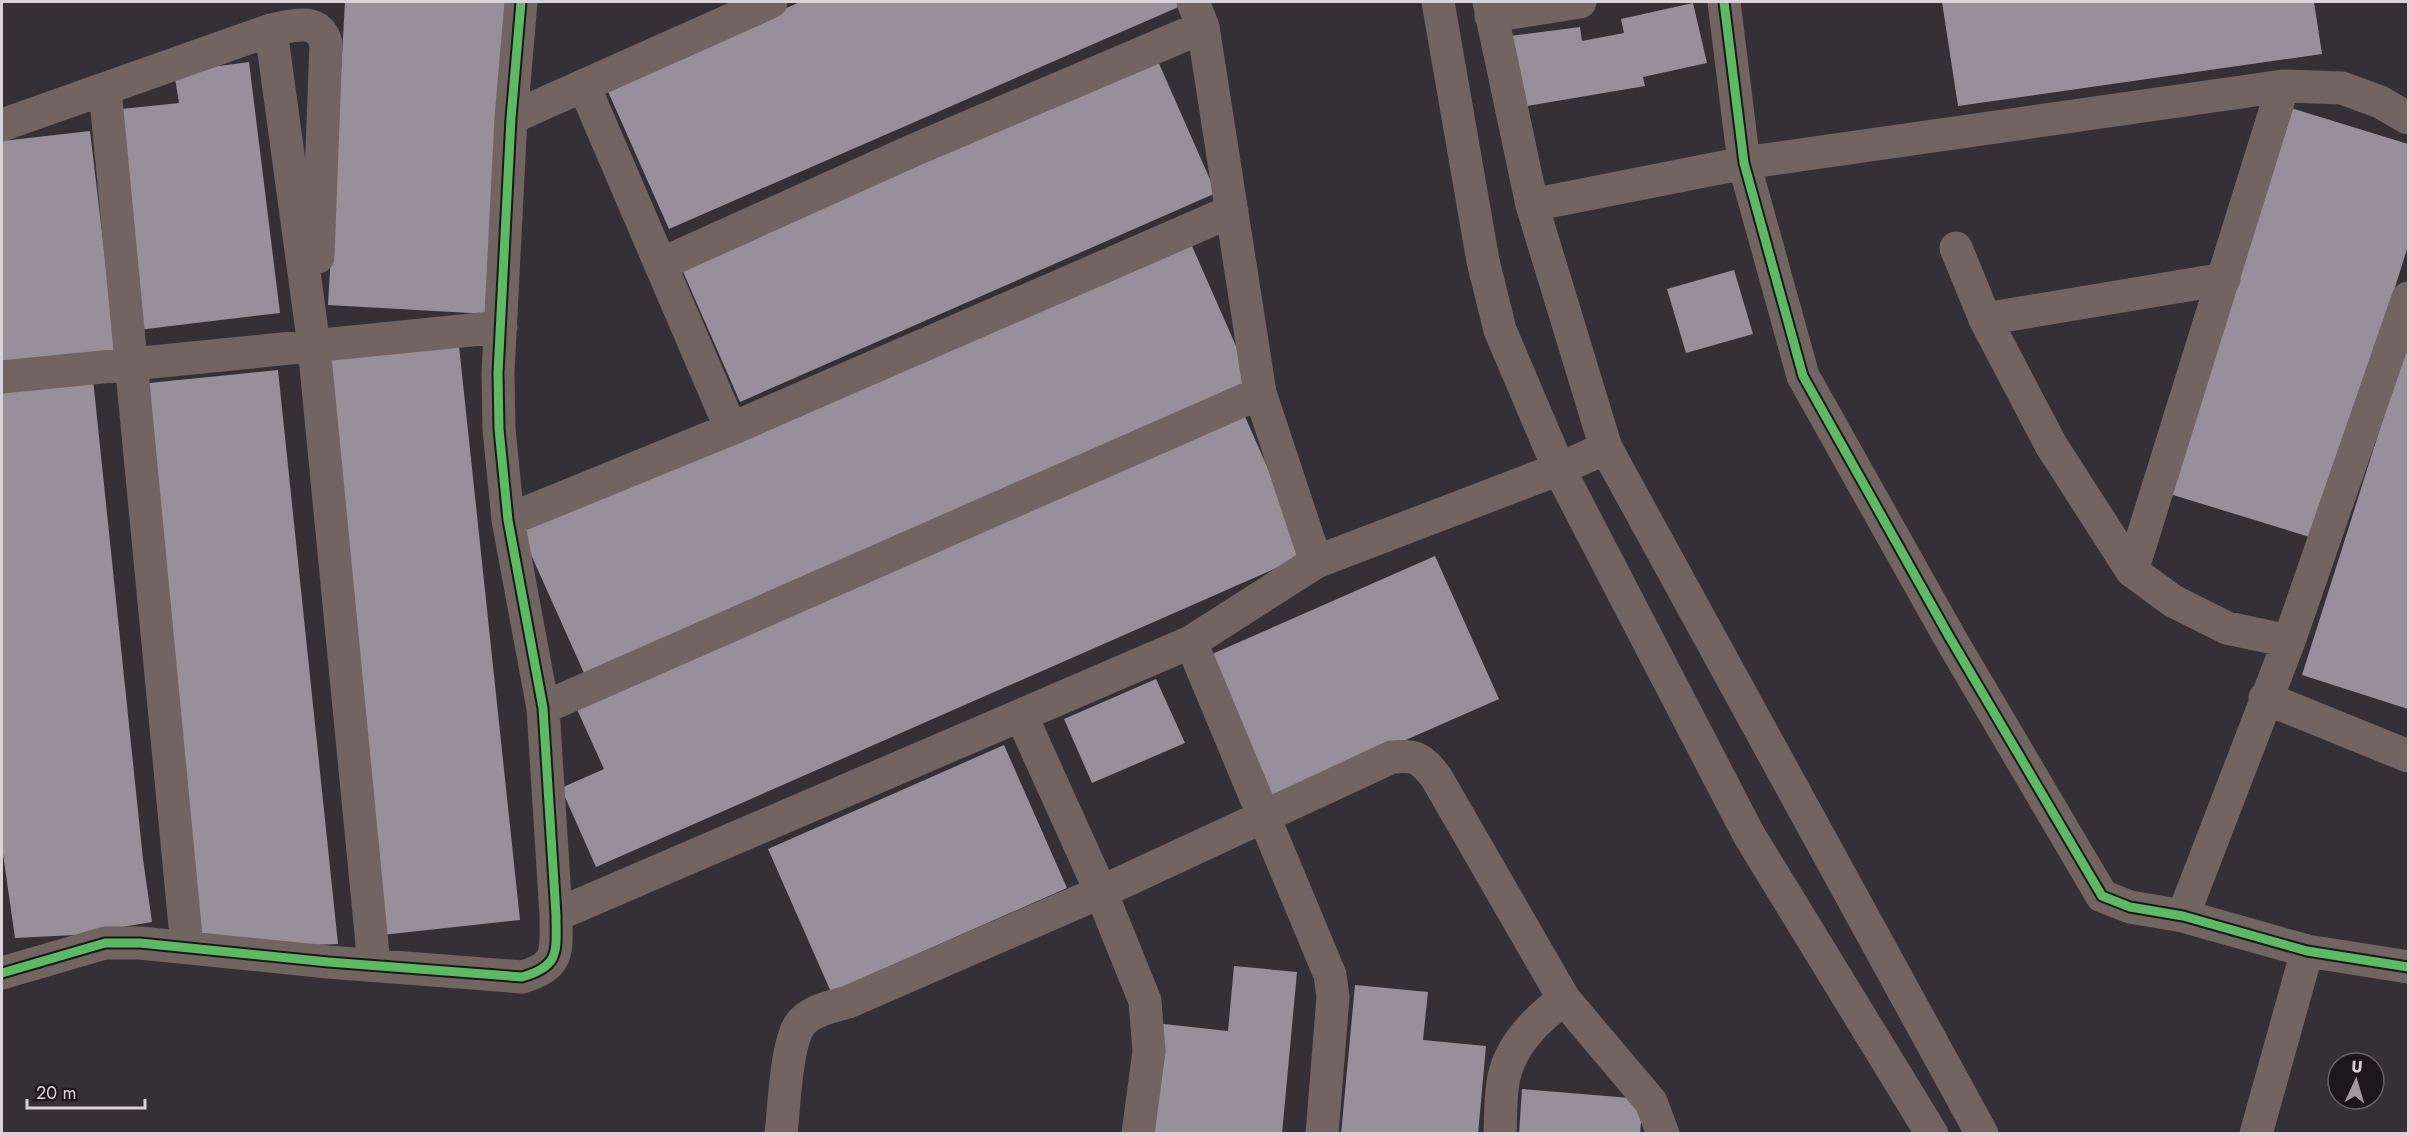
<svg xmlns="http://www.w3.org/2000/svg" width="2410" height="1135" viewBox="0 0 2410 1135" font-family="Jost,sans-serif">
	<style>
		.building { fill: #978f99 }
		.lines { fill: none; stroke-linecap: round; stroke-linejoin: round }
		.minor { stroke: #716461; stroke-width: 33 }
		.cycleway-casing { stroke: #1c171b; stroke-width: 13 }
		.cycleway { stroke: #5cba63; stroke-width: 9 }
	</style>
	<rect width="100%" height="100%" fill="#353035"/>
	<path class="building" d="M 345,2 L 506,2 L 488,314 L 328,305 Z
		M 800,2 L 1190,2 L 669,229 L 606,87 Z
		M 1942,2 L 2314,2 L 2322,54 L 1958,106 Z
		M 1693,3 L 1707,63 L 1643,77 L 1645,86 L 1521,107 L 1510,36 L 1580,27 L 1582,41 L 1624,33 L 1621,19 Z
		M 1153,50 L 1216,193 L 740,402 L 677,258 Z
		M 249,62 L 280,313 L 138,330 L 112,110 L 179,103 L 174,72 Z
		M 2291,108 L 2408,144 L 2408,246 L 2316,539 L 2170,494 Z
		M 90,131 L 116,351 L 2,365 L 2,141 Z
		M 1188,237 L 1251,380 L 584,673 L 520,530 Z
		M 1734,270 L 1753,334 L 1686,353 L 1667,289 Z
		M 2408,340 L 2408,709 L 2302,675 Z
		M 459,346 L 520,920 L 382,935 L 321,360 Z
		M 278,370 L 338,944 L 264,947 L 200,943 L 139,384 Z
		M 93,379 L 143,859 L 152,922 L 75,935 L 15,938 L 2,847 L 2,389 Z
		M 1243,412 L 1306,555 L 596,867 L 561,788 L 604,769 L 575,705 Z
		M 1435,556 L 1499,699 L 1267,801 L 1203,658 Z
		M 1156,679 L 1185,743 L 1092,783 L 1064,719 Z
		M 1004,745 L 1067,888 L 831,992 L 768,849 Z
		M 1234,966 L 1297,972 L 1282,1134 L 1144,1134 L 1155,1023 L 1228,1031 Z
		M 1355,985 L 1428,992 L 1423,1040 L 1486,1046 L 1478,1134 L 1341,1134 Z
		M 1522,1089 L 1643,1099 L 1640,1134 L 1519,1134 Z"/>
	<g class="lines">
		<path class="minor" d="M 1193,2 L 1203,27 L 1260,393 L 1316,562
			M 1438,2 L 1483,261 L 1500,330 L 1559,469 L 1749,835 L 1932,1134
			M 1489,2 L 1532,205 L 1606,448 L 1982,1134
			M 1724,2 L 1744,163 L 1803,376 L 1950,638 L 2102,896 L 2130,907 L 2183,916 L 2307,951 L 2408,967
			M 1491,16 L 1580,2
			M 271,30 L 314,346 L 374,965
			M 584,86 L 731,429
			M 105,89 L 187,947
			M 511,118 L 771,2
			M 2,125 L 271,30 C 291,26 318,16 326,43 L 318,257
			M 1532,205 L 1744,163 L 2283,86 L 2342,88 L 2380,102 L 2408,118
			M 1956,248 L 1985,319 L 2051,445 L 2132,571 L 2173,601 L 2227,628 L 2289,641
			M 661,264 L 914,150 L 1203,27
			M 1985,319 L 2224,279
			M 2,377 L 501,327
			M 508,520 L 731,429 L 1232,211
			M 2132,571 L 2283,86
			M 1191,642 L 1330,975 L 1333,997 L 1322,1134
			M 2265,698 L 2408,756
			M 543,708 L 1260,393
			M 1021,715 L 1101,892 L 1145,1001 L 1149,1051 L 1138,1134
			M 556,915 L 1191,642 L 1316,562 L 1559,469 L 1606,448
			M 2183,916 L 2289,641 L 2408,298
			M 2,973 L 105,943 L 140,943 L 328,962 L 522,977 C 561,966 556,951 556,915 L 543,708 L 508,520 L 499,429 L 498,373 L 511,118 L 521,2
			M 781,1134 C 784,1108 786,1047 799,1026 C 808,1011 833,1006 848,1002 L 1101,892 L 1392,757 C 1416,755 1421,758 1436,777 L 1564,999 L 1651,1102 L 1663,1134
			M 1500,1134 C 1501,1115 1500,1095 1504,1077 C 1511,1044 1538,1018 1564,999
			M 2256,1134 L 2307,951"/>
		<defs>
			<path id="cycleway" d="M 1724,2 L 1744,163 L 1803,376 L 1950,638 L 2102,896 L 2130,907 L 2183,916 L 2307,951 L 2408,967
				M 2,973 L 105,943 L 140,943 L 328,962 L 522,977 C 561,966 556,951 556,915 L 543,708 L 508,520 L 499,429 L 498,373 L 511,118 L 521,2"/>
		</defs>
		<use href="#cycleway" class="cycleway-casing"/>
		<use href="#cycleway" class="cycleway"/>
	</g>
	<rect width="2410" height="1135" fill="none" stroke="#d9d2d8" stroke-width="6"/>
	<g transform="translate(2356 1081) rotate(4)"><circle r="28" fill="#1c171b" stroke="#686267" stroke-width="1.5"/>
	<path d="M0-4.5L10 22L0 15L-10 22Z" fill="#a0999f"/>
	<text y="-9" font-size="16" font-weight="bold" text-anchor="middle" fill="#d9d2d8">U</text>
	</g>
	<path d="M27 1099v9h118v-9" fill="none" stroke="#d9d2d8" stroke-width="3"/>
	<text x="36" y="1099" font-size="18" fill="#d9d2d8" stroke="#1c171b" stroke-width="4.5" paint-order="stroke">20 m</text>
</svg>
